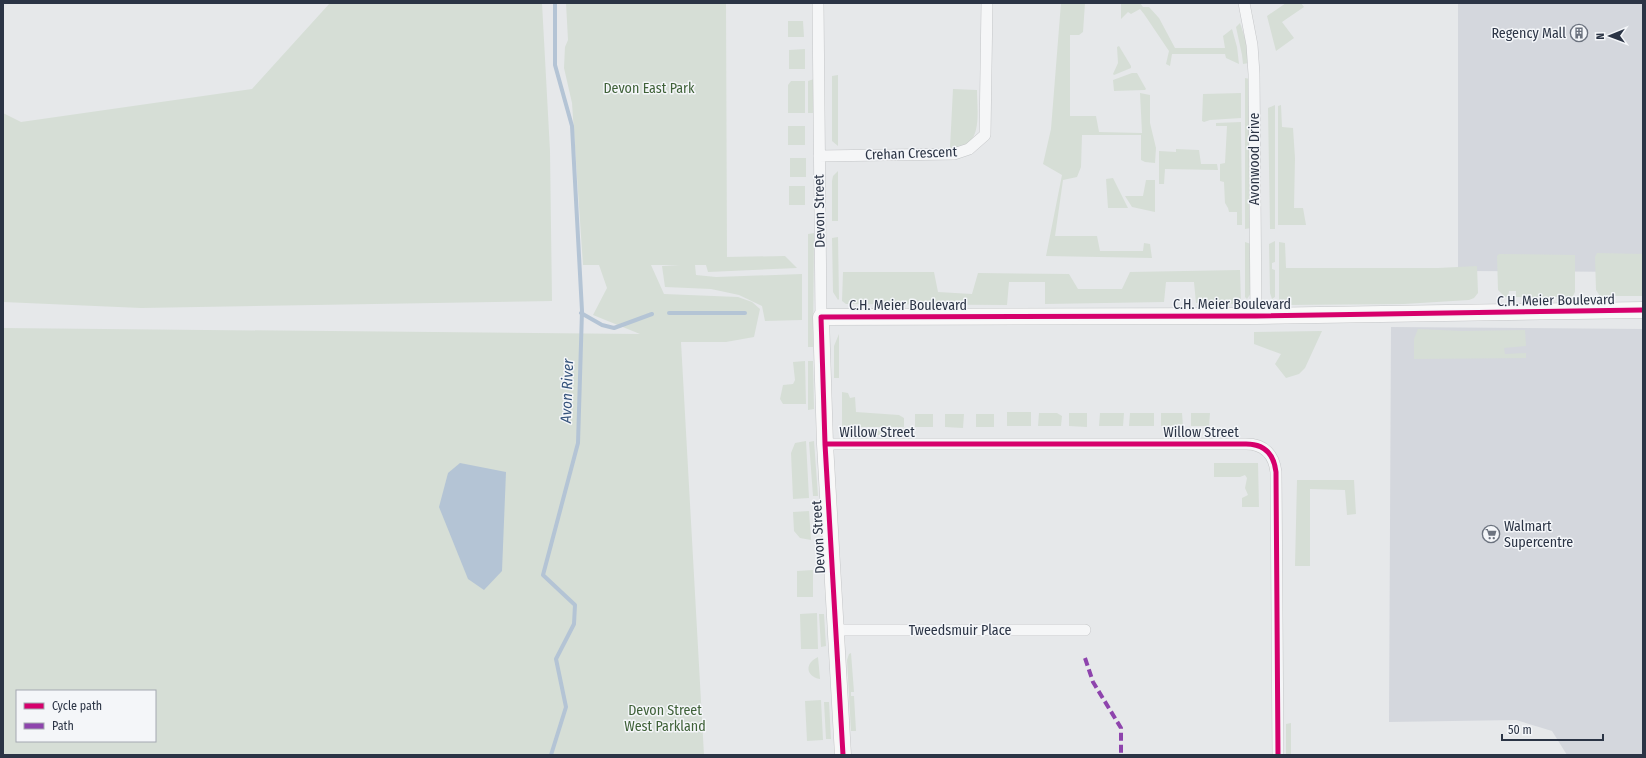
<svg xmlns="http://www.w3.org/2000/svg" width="1646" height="758" viewBox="0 0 1646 758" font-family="'Fira Sans Condensed',sans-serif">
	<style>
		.built { fill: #d4d7dd }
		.green { fill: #d6ded6; fill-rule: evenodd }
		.water { fill: #b4c4d5 }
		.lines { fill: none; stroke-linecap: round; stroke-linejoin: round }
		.stream { stroke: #b4c4d5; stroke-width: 4 }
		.street-casing { stroke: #c4c6c8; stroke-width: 12 }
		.secondary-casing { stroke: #c4c6c8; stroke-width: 17 }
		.street { stroke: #f5f6f7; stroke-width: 11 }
		.secondary { stroke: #f8f8f8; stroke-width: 16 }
		.quiet { stroke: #8e44ad; stroke-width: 4; stroke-dasharray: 8 4; stroke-linecap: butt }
		.cycleway-casing { stroke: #f4f6f9; stroke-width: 8 }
		.cycleway { stroke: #d6006c; stroke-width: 5 }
		.labels { text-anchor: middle; stroke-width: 3; stroke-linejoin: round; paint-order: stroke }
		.poi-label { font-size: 14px; fill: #2b3445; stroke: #f4f6f9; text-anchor: end }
		.park-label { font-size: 14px; fill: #3f6138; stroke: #f4f6f9 }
		.street-label { font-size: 14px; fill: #2b3445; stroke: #f4f6f9 }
		.water-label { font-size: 15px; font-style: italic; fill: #34527a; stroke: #f4f6f9 }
	</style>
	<rect width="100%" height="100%" fill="#e6e8ea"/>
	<path class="built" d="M 1458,3 L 1643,3 L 1643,272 L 1458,271 Z
		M 1391,327 L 1643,329 L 1643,755 L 1567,755 L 1552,731 L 1516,720 L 1389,722 Z"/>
	<path class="green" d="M 330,3 L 542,3 L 550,151 L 552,301 L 141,308 L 3,302 L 3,113 L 21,122 L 252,89 Z
		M 566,3 L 726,3 L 727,257 L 785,256 L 797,268 L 708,272 L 706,265 L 695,265 L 696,275 L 716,277 L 802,274 L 802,320 L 765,321 L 762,306 L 739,295 L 711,289 L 665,287 L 662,266 L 680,265 L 651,265 L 664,294 L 738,297 L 752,302 L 760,309 L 754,337 L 726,342 L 681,342 L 704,755 L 3,755 L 3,328 L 640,334 L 593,315 L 607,288 L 599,265 L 583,265 L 572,103 L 564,68 L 565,47 L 568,40 ZM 17,691 L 155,691 L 155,741 L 17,741 Z
		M 1061,3 L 1085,3 L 1083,32 L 1079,35 L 1070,35 L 1070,116 L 1096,116 L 1099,132 L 1142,133 L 1140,93 L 1150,95 L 1150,123 L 1156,148 L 1155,163 L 1145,162 L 1141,160 L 1141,135 L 1082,135 L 1081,167 L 1077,177 L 1063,180 L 1055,236 L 1097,236 L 1100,251 L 1143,251 L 1144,243 L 1150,244 L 1152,258 L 1046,256 L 1062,175 L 1043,164 L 1051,129 Z
		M 1121,3 L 1140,3 L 1143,7 L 1149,7 L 1159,18 L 1175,48 L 1225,48 L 1223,36 L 1232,29 L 1237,47 L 1239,64 L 1226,58 L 1225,54 L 1172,54 L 1170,66 L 1166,64 L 1169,51 L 1144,14 L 1140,9 L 1131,14 L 1128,12 L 1121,19 Z
		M 1286,3 L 1301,3 L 1304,7 L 1282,22 L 1294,38 L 1276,51 L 1267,16 Z
		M 788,21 L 803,21 L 804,37 L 788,37 Z
		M 1240,23 L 1246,41 L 1249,63 L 1243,64 L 1242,55 L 1236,27 Z
		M 1119,46 L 1131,66 L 1131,68 L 1114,75 L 1113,74 L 1118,63 L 1117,47 Z
		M 805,49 L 805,69 L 789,69 L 789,50 Z
		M 1132,73 L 1137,73 L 1146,89 L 1145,90 L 1114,91 L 1113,80 Z
		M 838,75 L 838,146 L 832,141 L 832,76 Z
		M 1245,78 L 1250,79 L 1251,228 L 1245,229 Z
		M 814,79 L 814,113 L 808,113 L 808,81 Z
		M 791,81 L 805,81 L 805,113 L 788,113 L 788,85 Z
		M 953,89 L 977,90 C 977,113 984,150 950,148 Z
		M 1241,93 L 1241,118 L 1210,120 L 1204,122 L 1202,121 L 1203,94 Z
		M 1275,105 L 1275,229 L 1270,229 L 1268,108 Z
		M 1281,105 L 1282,127 L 1293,128 L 1295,158 L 1294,208 L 1303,208 L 1306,225 L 1278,225 L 1278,106 Z
		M 1241,122 L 1242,225 L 1237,225 L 1237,212 L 1229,212 L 1228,208 L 1225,203 L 1224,182 L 1220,181 L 1220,164 L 1225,163 L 1227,126 L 1216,126 L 1216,123 Z
		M 788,126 L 805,126 L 805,145 L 788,145 Z
		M 1176,149 L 1199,150 L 1201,164 L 1217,164 L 1218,170 L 1165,169 L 1164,184 L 1159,184 L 1159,151 L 1176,152 Z
		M 790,158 L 806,158 L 806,177 L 790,177 Z
		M 838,171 L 838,221 L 832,221 L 832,181 L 833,176 Z
		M 1113,178 L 1128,208 L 1108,208 L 1106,179 Z
		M 1146,180 L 1155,180 L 1155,212 L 1132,207 L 1125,196 L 1143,196 Z
		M 789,186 L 805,186 L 805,205 L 789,205 Z
		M 814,233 L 813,347 L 808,347 L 808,234 Z
		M 838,237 L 839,299 L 838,300 L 833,292 L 832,238 Z
		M 1275,241 L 1275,262 L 1272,263 L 1272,269 L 1275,270 L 1275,297 L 1272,299 L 1270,293 L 1269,244 Z
		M 1245,242 L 1251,244 L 1251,293 L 1247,299 L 1245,297 Z
		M 1279,242 L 1285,243 L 1286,268 L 1438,268 L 1477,266 L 1478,293 L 1474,298 L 1469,300 L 1404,304 L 1285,305 L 1279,303 Z
		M 1597,253 L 1643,254 L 1643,296 L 1600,296 L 1596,290 L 1595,257 Z
		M 1499,254 L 1575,255 L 1575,292 L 1573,296 L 1565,297 L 1516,297 L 1516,291 L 1509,291 L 1508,297 L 1505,297 L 1498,290 L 1497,256 Z
		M 1240,270 L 1241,302 L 1237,304 L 1196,303 L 1194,282 L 1166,282 L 1164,302 L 1045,304 L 1045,282 L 1009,282 L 1007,305 L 846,304 L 842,301 L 843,272 L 934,272 L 938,292 L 972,294 L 978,273 L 1069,274 L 1078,289 L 1122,289 L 1130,272 Z
		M 1418,329 L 1462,331 L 1525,330 L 1526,346 L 1504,348 L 1505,354 L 1526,353 L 1526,358 L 1414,359 L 1414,339 Z
		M 1322,331 L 1305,368 L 1299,374 L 1286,378 L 1275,364 L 1281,354 L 1254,344 L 1254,332 Z
		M 839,334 L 839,378 L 834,378 L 834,346 Z
		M 805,361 L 806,404 L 783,404 L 780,399 L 783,385 L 793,384 L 795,380 L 793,362 Z
		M 808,361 L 813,361 L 814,409 L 808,410 Z
		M 842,392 L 848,393 L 850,398 L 855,397 L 856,412 L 899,415 L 904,418 L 904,427 L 842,427 Z
		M 1007,412 L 1031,412 L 1031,426 L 1007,426 Z
		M 1039,413 L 1057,413 L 1062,416 L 1061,426 L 1038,426 Z
		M 1069,413 L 1087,413 L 1087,427 L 1069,426 Z
		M 1100,413 L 1124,413 L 1123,426 L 1099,426 Z
		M 1130,413 L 1154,413 L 1154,426 L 1129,426 Z
		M 1161,413 L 1182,413 L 1183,426 L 1161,426 Z
		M 1191,413 L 1210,413 L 1209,426 L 1191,426 Z
		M 915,414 L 933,414 L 933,427 L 915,427 Z
		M 945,414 L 964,414 L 963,428 L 945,427 Z
		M 976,414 L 994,414 L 994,427 L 976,427 Z
		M 905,430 L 905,435 L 847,435 L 842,432 L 842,431 Z
		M 806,441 L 809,498 L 793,499 L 791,453 L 795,443 Z
		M 814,441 L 818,496 L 813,496 L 809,442 Z
		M 1214,463 L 1258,463 L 1259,507 L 1242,507 L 1242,498 L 1248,495 L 1245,488 L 1247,478 L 1245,475 L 1240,477 L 1214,477 Z
		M 1297,480 L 1354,480 L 1356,514 L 1347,515 L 1345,490 L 1310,489 L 1310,566 L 1295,566 Z
		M 809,511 L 811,540 L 800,538 L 794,531 L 793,512 Z
		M 813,570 L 813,597 L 797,597 L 797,571 Z
		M 817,613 L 818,649 L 801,649 L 800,614 Z
		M 819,614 L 824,614 L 826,646 L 821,647 Z
		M 851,653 L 854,692 L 851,692 L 851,696 L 854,696 L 856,731 L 851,731 L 847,660 L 849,654 Z
		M 818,657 L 820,679 C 805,676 805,663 818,657 Z
		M 821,700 L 823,740 L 807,741 L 805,701 Z
		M 824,702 L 829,702 L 831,739 L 826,739 Z
		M 1291,723 L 1291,755 L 1286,755 L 1286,724 Z"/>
	<path class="water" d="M 460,463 L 506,472 L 502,571 L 484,590 L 468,579 L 439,507 L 448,473 Z"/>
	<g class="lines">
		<path class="stream" d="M 581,313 L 602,325 L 614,328 L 652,314
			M 669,313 L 745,313
			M 551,755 L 566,707 L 556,659 L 574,624 L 575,605 L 543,575 L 578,443 L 582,311 L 572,126 L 555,65 L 555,3"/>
		<defs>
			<path id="street" d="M 818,3 L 821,317
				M 1244,3 L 1252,45 L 1254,74 L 1256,316
				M 819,156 L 954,154 L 969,149 L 985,135 L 987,3
				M 825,444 L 1246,444 C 1265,444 1274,455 1276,472 L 1278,755
				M 836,630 L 1085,630"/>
			<path id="secondary" d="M 843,755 L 825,444 L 821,317 L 1256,316 L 1643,310"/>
		</defs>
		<use href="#street" class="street-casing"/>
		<use href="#secondary" class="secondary-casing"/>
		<use href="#street" class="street"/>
		<use href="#secondary" class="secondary"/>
		<path class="quiet" d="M 1085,658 L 1093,682 L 1121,728 L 1121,755"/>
		<defs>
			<path id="cycleway" d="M 825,444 L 1246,444 C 1265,444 1274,455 1276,472 L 1278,755
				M 843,755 L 825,444 L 821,317 L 1256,316 L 1643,310"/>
		</defs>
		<use href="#cycleway" class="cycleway-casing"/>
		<use href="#cycleway" class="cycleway"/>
	</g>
	<defs>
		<symbol id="building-ring" viewBox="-11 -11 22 22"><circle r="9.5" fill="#f4f6f9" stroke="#6c737f" stroke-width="1.5"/><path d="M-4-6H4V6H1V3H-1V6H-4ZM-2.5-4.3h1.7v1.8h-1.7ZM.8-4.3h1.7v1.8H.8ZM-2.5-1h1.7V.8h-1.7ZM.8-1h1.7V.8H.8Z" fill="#6c737f"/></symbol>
		<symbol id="supermarket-ring" viewBox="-11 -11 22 22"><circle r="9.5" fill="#f4f6f9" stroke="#6c737f" stroke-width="1.5"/><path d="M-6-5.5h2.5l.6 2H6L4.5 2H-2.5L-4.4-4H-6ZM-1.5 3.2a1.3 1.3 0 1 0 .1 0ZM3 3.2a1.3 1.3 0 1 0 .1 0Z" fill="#6c737f"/></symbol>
	</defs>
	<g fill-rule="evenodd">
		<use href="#building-ring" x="1569" y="23" width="20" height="20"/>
		<use href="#supermarket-ring" x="1481" y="524" width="20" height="20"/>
	</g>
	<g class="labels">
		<g class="poi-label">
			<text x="1566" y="38">Regency Mall</text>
			<text x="1504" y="531" text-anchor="start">Walmart<tspan x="1504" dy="16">Supercentre</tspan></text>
		</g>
		<g class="park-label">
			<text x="649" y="93">Devon East Park</text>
			<text x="665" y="715">Devon Street<tspan x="665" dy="16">West Parkland</tspan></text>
		</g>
		<g class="street-label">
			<text transform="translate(911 153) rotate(-2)" y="5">Crehan Crescent</text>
			<text transform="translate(1254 159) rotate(-90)" y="5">Avonwood Drive</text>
			<text transform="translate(819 211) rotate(-91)" y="5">Devon Street</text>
			<text transform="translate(1556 300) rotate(-1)" y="5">C.H. Meier Boulevard</text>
			<text x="1232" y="309">C.H. Meier Boulevard</text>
			<text x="908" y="310">C.H. Meier Boulevard</text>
			<text x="877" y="437">Willow Street</text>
			<text x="1201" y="437">Willow Street</text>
			<text transform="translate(818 537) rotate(-93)" y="5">Devon Street</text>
			<text x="960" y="635">Tweedsmuir Place</text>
		</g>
		<g class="water-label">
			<text transform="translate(567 391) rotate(-88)" y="5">Avon River</text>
		</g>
	</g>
	<rect width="1646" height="758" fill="none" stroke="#2b3445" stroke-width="8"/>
	<rect x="16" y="690" width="140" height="52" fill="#f4f6f9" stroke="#a4a8b1"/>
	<rect x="24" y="703" width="20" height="6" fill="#d6006c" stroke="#a4a8b1"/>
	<text x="52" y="710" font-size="12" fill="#2b3445">Cycle path</text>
	<rect x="24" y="723" width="20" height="6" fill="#8e44ad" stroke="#a4a8b1"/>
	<text x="52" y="730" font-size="12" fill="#2b3445">Path</text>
	<g transform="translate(1610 36) rotate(269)" stroke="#f4f6f9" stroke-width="3" paint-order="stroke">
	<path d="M0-3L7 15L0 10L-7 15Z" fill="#2b3445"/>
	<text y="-6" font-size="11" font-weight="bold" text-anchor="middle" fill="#2b3445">N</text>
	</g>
	<path d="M1502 734v6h101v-6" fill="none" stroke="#2b3445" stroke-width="2"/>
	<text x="1508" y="734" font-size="12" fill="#2b3445" stroke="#f4f6f9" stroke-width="3" paint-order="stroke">50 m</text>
</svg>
